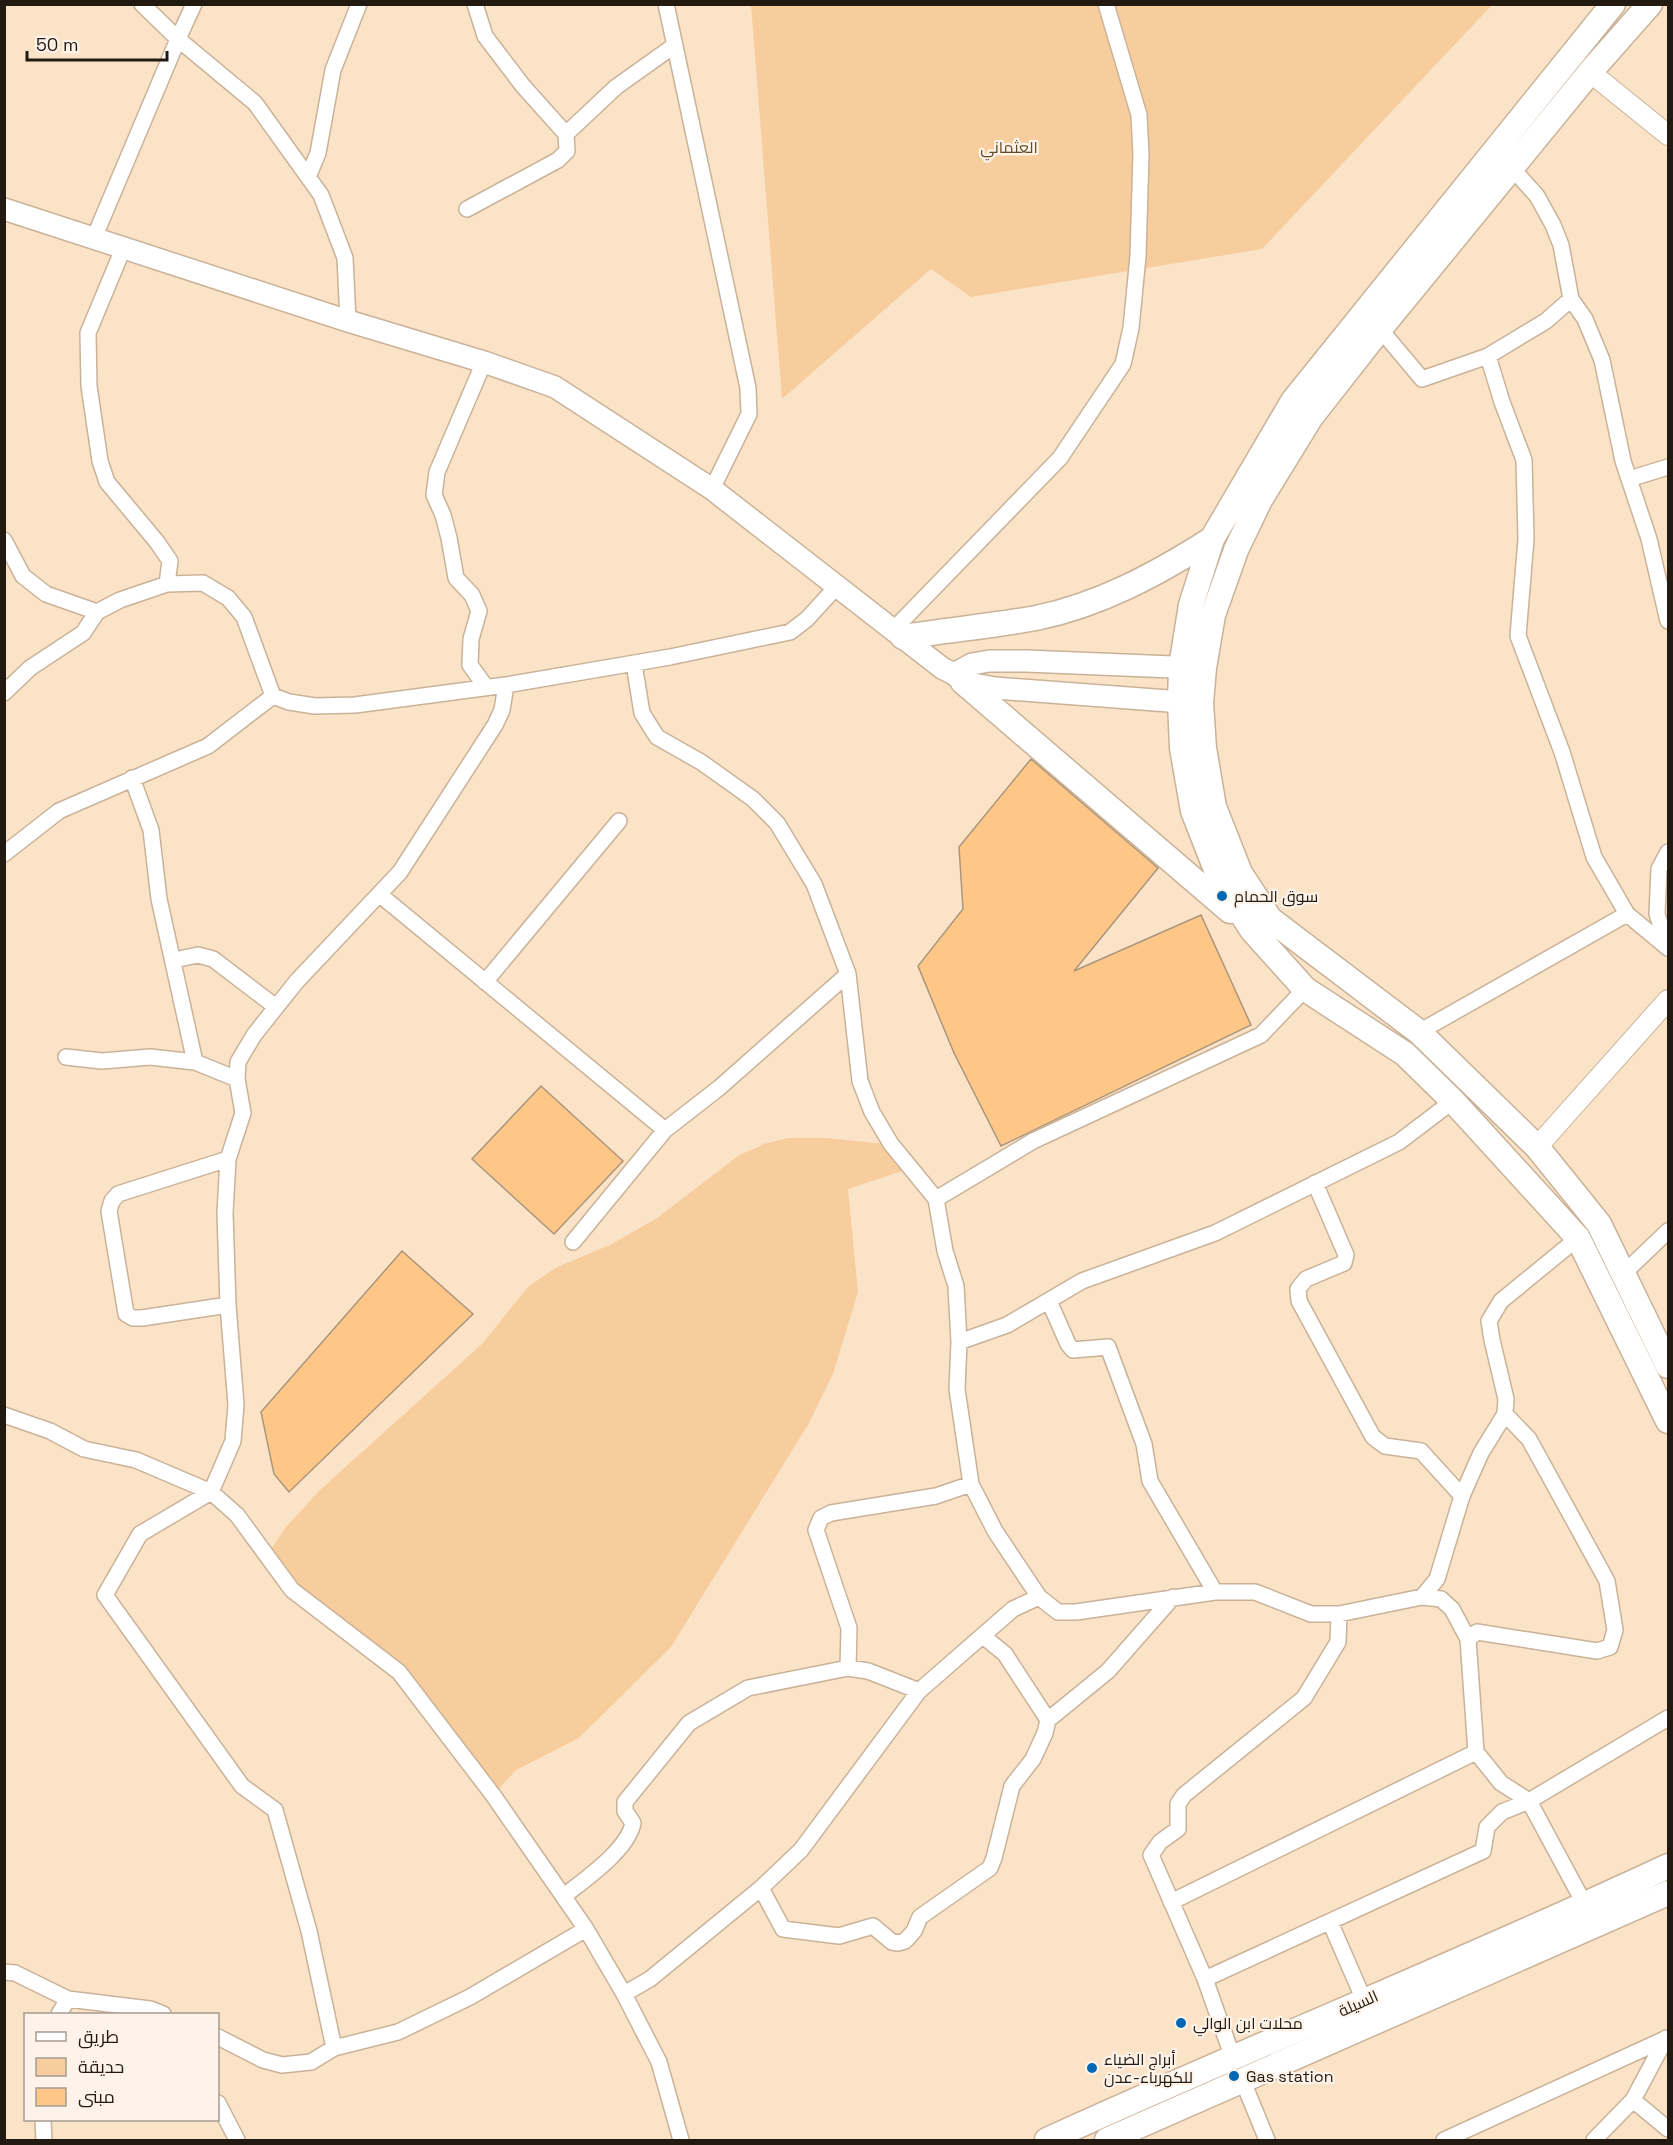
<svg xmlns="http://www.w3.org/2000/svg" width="1673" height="2145" viewBox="0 0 1673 2145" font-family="'Space Grotesk',Cairo,sans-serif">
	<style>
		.green { fill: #f7cd9e }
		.building { fill: #fec787; stroke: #ab957b; stroke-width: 1.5 }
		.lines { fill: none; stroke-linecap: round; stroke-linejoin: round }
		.minor-casing { stroke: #cab298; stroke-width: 18 }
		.tertiary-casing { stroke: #cab298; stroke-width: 22 }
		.secondary-casing { stroke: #cab298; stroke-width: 24 }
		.primary-casing { stroke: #cab298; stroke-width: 27 }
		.minor { stroke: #fff; stroke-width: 15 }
		.tertiary { stroke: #fff; stroke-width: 20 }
		.secondary { stroke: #fff; stroke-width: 21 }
		.primary { stroke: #fff; stroke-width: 24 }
		.poi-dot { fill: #0068b4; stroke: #fdf3e8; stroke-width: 2 }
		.labels { text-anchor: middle; stroke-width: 4.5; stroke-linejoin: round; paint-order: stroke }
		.park-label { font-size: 16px; fill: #654826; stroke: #fdf3e8 }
		.poi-label { font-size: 16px; fill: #221a10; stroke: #fdf3e8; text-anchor: start }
		.street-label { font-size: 16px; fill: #221a10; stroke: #fdf3e8 }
	</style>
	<rect width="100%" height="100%" fill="#fbe3c8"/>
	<path class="green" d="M 751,5 L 1492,5 L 1262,249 L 971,297 L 931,269 L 782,399 Z
		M 788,1138 L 827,1138 L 885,1144 L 911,1168 L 848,1189 L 858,1292 L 833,1374 L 809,1423 L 671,1647 L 579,1738 L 516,1770 L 493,1795 L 399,1672 L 265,1558 L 286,1527 L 320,1490 L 482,1344 L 528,1287 L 555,1268 L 610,1245 L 657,1218 L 738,1156 L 764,1144 Z"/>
	<path class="building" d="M 1031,759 L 1158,868 L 1074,971 L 1201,915 L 1251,1025 L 1001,1146 L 954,1053 L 918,966 L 963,909 L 959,847 Z
		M 541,1086 L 623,1161 L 554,1234 L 472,1159 Z
		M 402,1251 L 473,1314 L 289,1492 L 274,1474 L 261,1412 Z"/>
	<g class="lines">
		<defs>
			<path id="minor" d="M 142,4 L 178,39 L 255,103 L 321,195 L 345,258 L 348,321
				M 475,4 L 485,36 L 523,86 L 566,134 L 616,87 L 675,45
				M 666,4 L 748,388 L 749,414 L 712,489
				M 1512,168 L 1537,196 L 1553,225 L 1561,245 L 1571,299 L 1585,319 L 1602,360 L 1623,461 L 1649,539 L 1668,621
				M 308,177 L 318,153 L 333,70 L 359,4
				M 467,209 L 558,160 L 567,151 L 566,134
				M 94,238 L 178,39 L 194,4
				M 123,249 L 88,333 L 89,386 L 100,461 L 107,482 L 157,542 L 170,561 L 167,584
				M 1380,329 L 1422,379 L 1488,356 L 1546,321 L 1571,299
				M 1488,356 L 1502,402 L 1524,460 L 1526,539 L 1518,636 L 1562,752 L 1594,857 L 1627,914
				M 484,362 L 437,472 L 434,495 L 443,515 L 449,538 L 456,578 L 472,595 L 479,611 L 471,639 L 470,665 L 486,687
				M 1629,479 L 1668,467
				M 4,540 L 23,576 L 46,594 L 97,612
				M 894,629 L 1060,458 L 1123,364 L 1131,328 L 1138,256 L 1141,154 L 1139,115 L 1106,4
				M 634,664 L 642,713 L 657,737 L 701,762 L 753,799 L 777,823 L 814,884 L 848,974 L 860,1081 L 872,1112 L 891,1144 L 936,1199 L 945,1251 L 956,1286 L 959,1342 L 957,1389 L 971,1484 L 995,1531 L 1039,1597 L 1058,1612 L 1076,1612 L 1215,1592 L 1255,1592 L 1311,1614 L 1339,1614 L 1422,1597 L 1441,1599 L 1452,1609 L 1468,1639 L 1476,1752 L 1501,1783 L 1529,1801 L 1585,1905
				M 4,693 L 30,668 L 83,633 L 97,612 L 120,600 L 167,584 L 203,583 L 228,598 L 244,617 L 273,696 L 289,702 L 315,706 L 355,705 L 506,685 L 670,657 L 790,632 L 807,619 L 838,585
				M 132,778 L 151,830 L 159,899 L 195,1062
				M 4,854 L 59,811 L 208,746 L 273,696
				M 379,894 L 665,1130
				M 1668,948 L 1657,914 L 1659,869 L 1668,852
				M 174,960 L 198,955 L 213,959 L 276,1007
				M 485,982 L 619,821
				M 1419,1032 L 1627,914 L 1668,948
				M 66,1057 L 102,1061 L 150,1057 L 195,1062 L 237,1079
				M 228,1159 L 118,1194 L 112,1201 L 109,1211 L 126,1314 L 133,1318 L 142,1318 L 228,1305
				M 1315,1183 L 1346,1255 L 1344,1263 L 1306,1279 L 1298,1289 L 1299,1301 L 1373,1437 L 1385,1446 L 1421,1451 L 1462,1496
				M 936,1199 L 1033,1141 L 1261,1035 L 1305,989
				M 573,1242 L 665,1130 L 719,1088 L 848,974
				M 1623,1274 L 1668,1231
				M 1049,1301 L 1068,1344 L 1073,1350 L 1108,1347 L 1144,1444 L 1150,1481 L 1215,1592
				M 959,1342 L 1007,1325 L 1082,1281 L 1215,1233 L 1399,1142 L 1453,1101
				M 4,1415 L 50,1431 L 84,1449 L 136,1460 L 211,1492 L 237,1515 L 292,1590 L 399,1672 L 493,1795 L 586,1929 L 624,1994 L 659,2062 L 681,2140
				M 1422,1597 L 1437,1579 L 1462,1496 L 1481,1453 L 1505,1414 L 1506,1399 L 1492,1340 L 1489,1321 L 1501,1301 L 1578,1238
				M 983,1636 L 1005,1654 L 1048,1720
				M 1468,1639 L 1477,1632 L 1597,1651 L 1610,1647 L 1615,1630 L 1607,1581 L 1529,1439 L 1505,1414
				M 848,1668 L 849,1628 L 816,1530 L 821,1518 L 831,1513 L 936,1496 L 971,1484
				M 761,1888 L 783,1929 L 839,1936 L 873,1926 L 892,1942 L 898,1943 L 905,1941 L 914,1931 L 920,1917 L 990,1868 L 994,1858 L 1012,1786 L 1033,1759 L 1045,1733 L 1048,1720 L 1108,1671 L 1173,1597
				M 564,1896 C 584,1880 628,1850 633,1823 L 625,1811 L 625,1802 L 689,1723 L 748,1688 L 848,1668 L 868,1671 L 919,1691
				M 1171,1902 L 1476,1752
				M 1330,1922 L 1364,2000
				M 4,1972 L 15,1973 L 68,1999 L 150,2009 L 163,2014
				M 1205,1979 L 1483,1851 L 1487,1827 L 1502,1812 L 1529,1801 L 1668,1718
				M 624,1994 L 650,1979 L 761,1888 L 801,1850 L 919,1691 L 1013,1609 L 1039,1597
				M 59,2014 L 68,1999
				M 218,2037 L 263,2060 L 282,2065 L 311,2062 L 334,2048 L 398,2032 L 470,1997 L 586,1929
				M 334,2048 L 309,1931 L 275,1810 L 242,1786 L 105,1595 L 140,1534 L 211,1492 L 233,1441 L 236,1405 L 228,1305 L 225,1213 L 228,1159 L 243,1113 L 237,1079 L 238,1062 L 254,1035 L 297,981 L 400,872 L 495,725 L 502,710 L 506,685
				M 1233,2058 L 1205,1979 L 1151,1855 L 1160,1842 L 1178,1829 L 1178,1804 L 1184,1795 L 1304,1698 L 1338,1642 L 1339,1614
				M 1242,2079 L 1267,2140
				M 1633,2100 L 1668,2129
				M 218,2103 L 237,2140
				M 43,2120 L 44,2140
				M 1444,2140 L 1665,2039
				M 1594,2140 L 1633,2100 L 1666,2038"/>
			<path id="tertiary" d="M 1590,72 L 1668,135
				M 1537,1147 L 1668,1000"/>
			<path id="secondary" d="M 4,209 L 348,321 L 484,362 L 555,387 L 712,489 L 942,668 L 954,674 L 963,682 L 995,688 L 1195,703
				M 954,674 L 972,664 L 989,661 L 1026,661 L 1197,668"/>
			<path id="primary" d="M 1613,4 L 1293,401 L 1212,539 L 1191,605 L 1181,667 L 1180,702 L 1182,748 L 1193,811 L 1220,880 L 1252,930 L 1305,989 L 1405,1054 L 1453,1101 L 1578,1238 L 1668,1421
				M 1650,4 L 1590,72 L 1380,329 L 1311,417 L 1260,500 L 1236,550 L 1213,615 L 1204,668 L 1201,703 L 1204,748 L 1214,807 L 1240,873 L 1270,919 L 1419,1032 L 1537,1147 L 1599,1224 L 1668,1366
				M 903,637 C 947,630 992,626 1036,618 C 1100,605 1157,574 1212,539
				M 963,682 L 1230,911
				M 1047,2140 C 1253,2046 1463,1962 1668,1866
				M 1107,2140 L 1668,1893"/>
		</defs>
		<use href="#minor" class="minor-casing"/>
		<use href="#tertiary" class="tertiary-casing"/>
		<use href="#secondary" class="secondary-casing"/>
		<use href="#primary" class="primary-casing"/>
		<use href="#minor" class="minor"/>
		<use href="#tertiary" class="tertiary"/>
		<use href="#secondary" class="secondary"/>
		<use href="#primary" class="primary"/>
	</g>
	<g class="poi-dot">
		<circle cx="1222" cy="896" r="6"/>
		<circle cx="1181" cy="2023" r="6"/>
		<circle cx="1092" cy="2068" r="6"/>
		<circle cx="1234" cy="2076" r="6"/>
	</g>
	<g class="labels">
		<g class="park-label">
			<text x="1009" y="153">العثماني</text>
		</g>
		<g class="poi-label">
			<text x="1234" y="902">سوق الحمام</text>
			<text x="1193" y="2029">محلات ابن الوالي</text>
			<text x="1104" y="2065">أبراج الضياء<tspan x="1104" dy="18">للكهرباء-عدن</tspan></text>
			<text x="1246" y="2082">Gas station</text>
		</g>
		<g class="street-label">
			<text transform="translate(1358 2003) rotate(-24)" y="6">السيلة</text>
		</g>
	</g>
	<rect width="1673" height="2145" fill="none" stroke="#221a10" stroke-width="12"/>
	<rect x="24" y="2013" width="195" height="108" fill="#fdf3e8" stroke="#a59c92" stroke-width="1.5"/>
	<rect x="36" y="2032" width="30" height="9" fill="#ffffff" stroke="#a59c92" stroke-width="1.5"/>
	<text x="78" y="2043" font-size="18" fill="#221a10">طريق</text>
	<rect x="36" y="2058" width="30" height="18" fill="#f7cd9e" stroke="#a59c92" stroke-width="1.5"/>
	<text x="78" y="2073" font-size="18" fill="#221a10">حديقة</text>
	<rect x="36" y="2088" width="30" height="18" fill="#fec787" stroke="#a59c92" stroke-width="1.5"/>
	<text x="78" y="2103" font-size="18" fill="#221a10">مبنى</text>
	<path d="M27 51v9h140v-9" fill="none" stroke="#221a10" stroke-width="3"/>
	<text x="36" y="51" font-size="18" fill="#221a10" stroke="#fdf3e8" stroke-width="4.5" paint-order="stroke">50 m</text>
</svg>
